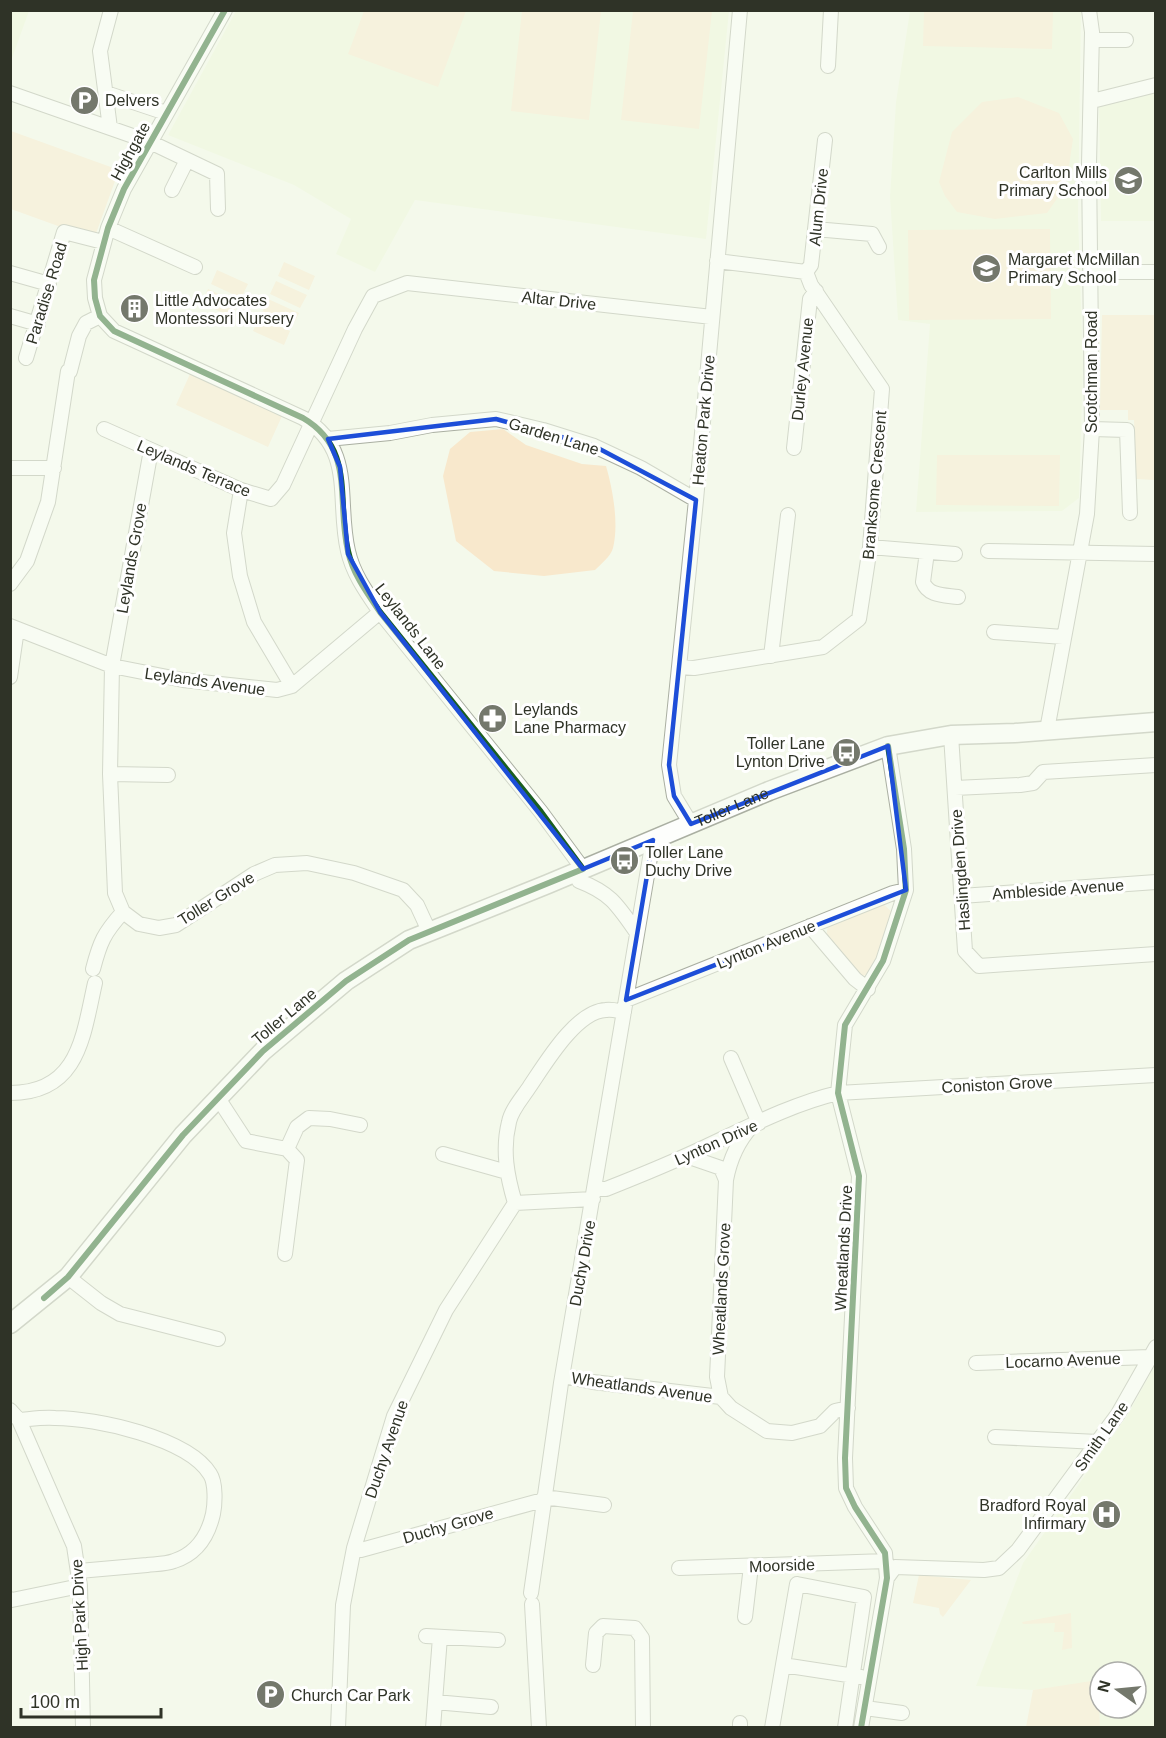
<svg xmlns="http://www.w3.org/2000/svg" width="1166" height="1738" viewBox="0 0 1166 1738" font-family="Arial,sans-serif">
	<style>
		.built { fill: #edf7da; fill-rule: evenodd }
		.green { fill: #f8e8cc }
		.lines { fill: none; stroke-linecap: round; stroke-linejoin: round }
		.minor-casing { stroke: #aaafa2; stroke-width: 16 }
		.major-casing { stroke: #aaafa2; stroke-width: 21 }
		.minor { stroke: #fdfefc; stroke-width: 14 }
		.major { stroke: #fdfefc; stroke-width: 18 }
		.cycleway-casing { stroke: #fff; stroke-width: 10 }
		.cycleway { stroke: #1b5e20; stroke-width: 6 }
		.marked { fill: none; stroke: #1d4ed8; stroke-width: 4.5; stroke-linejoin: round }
		.labels { text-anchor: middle; stroke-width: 6; stroke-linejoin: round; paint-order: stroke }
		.poi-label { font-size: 16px; fill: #2f3327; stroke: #fff; text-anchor: start }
		.street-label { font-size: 16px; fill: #2f3327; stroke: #fff }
	</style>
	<rect width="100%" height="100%" fill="#f4f9eb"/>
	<path class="built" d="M 11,10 L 29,11 L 11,61 L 10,11 Z
		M 236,11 L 729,11 L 706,239 L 415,200 L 375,272 L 336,254 L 351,219 L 294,185 L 168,135 Z
		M 910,11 L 1081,11 L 1078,216 L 1083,365 L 1079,498 L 1062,511 L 916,512 L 930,324 L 898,320 L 890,197 L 896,102 Z
		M 1155,92 L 1155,221 L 1101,221 L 1099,106 Z
		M 1155,1365 L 1155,1727 L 1100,1727 L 1098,1681 L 1033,1690 L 976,1686 L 1023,1563 L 1127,1416 ZM 1100,1672 L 1136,1672 L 1136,1708 L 1100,1708 Z"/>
	<path class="green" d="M 364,11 L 466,11 L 438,87 L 348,54 Z
		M 522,11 L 601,11 L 589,120 L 511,111 Z
		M 633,11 L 712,11 L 699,129 L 621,120 Z
		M 924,11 L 1053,11 L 1052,49 L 923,46 Z
		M 1018,97 L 1059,113 L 1073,139 L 1066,186 L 1047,213 L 995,219 L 957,212 L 945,196 L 939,182 L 952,132 L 982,102 Z
		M 11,131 L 119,170 L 94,239 L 11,209 Z
		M 1050,229 L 1051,319 L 909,320 L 908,230 Z
		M 284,262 L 315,276 L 309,290 L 278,276 Z
		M 217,270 L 248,284 L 241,298 L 211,284 Z
		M 276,281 L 307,295 L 300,308 L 270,294 Z
		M 208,289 L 238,303 L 232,317 L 201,303 Z
		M 268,299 L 299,313 L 292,327 L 262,313 Z
		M 1102,315 L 1155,315 L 1155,480 L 1136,479 L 1134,420 L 1128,420 L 1128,410 L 1100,410 Z
		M 259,318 L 290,331 L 284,345 L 253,331 Z
		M 190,374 L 282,416 L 268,447 L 176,405 Z
		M 503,429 L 526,445 L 582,464 L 606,466 C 613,490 619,524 613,548 C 611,556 601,564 595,570 L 544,576 L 494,571 L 456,541 L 443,476 L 450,449 L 470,432 Z
		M 937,455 L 1060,455 L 1059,506 L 936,505 Z
		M 879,900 L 893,913 L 871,973 L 860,977 L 826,938 L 828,925 Z
		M 919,1575 L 971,1580 L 943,1617 L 940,1614 L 939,1608 L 913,1603 Z
		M 1071,1613 L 1072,1648 L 1062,1650 L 1064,1632 L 1054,1632 L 1055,1623 L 1023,1624 L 1022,1622 Z
		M 1098,1680 L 1100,1727 L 1026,1727 L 1033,1690 Z"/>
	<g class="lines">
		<defs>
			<path id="minor" d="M 225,10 L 124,189 L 108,228 L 94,280 L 95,298 L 100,316 L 114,331 L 303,418 C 356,449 336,501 348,551 C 353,574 367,593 380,612 L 541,812 L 583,869
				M 1092,40 L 1126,40
				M 828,66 L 831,10
				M 10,93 L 150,142 L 217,174 L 218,209
				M 106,93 L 166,113
				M 1092,101 L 1156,85
				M 110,128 L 100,51 L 111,10
				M 172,190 L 187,160
				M 108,228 L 195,267
				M 815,229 L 872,234 L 879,247
				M 806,272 L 811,265 L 825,140
				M 1091,272 L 1156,272
				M 10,273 L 49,284
				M 10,316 L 38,324
				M 26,358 L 64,232 L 103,242
				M 104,429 L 241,490 L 271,499 L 283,485 L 355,329 L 373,296 L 407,283 L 712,317
				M 1092,429 L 1127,430 L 1130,513
				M 328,439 L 390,433 L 432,425 L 496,419 L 543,430 L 594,446 L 641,468 L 696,500
				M 794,448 L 810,299 L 816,291
				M 151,450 L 112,666 L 110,774 L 115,893 L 123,912 L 139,924 L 159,928 L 176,925 L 254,874 L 275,865 L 307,863 L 354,873 L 403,890 L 417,905 L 429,931
				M 10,468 L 54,468
				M 241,490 L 234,533 L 240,576 L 254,622 L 292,686
				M 870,547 L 955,554
				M 988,551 L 1156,554
				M 927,552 L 923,582 C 928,596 944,595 958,597
				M 10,584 L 27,561 L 48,502 L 68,371 L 70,371 L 79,336 L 86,323 L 100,316
				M 10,626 L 112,666 L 183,680 L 277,690 L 292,686 L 380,612
				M 994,632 L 1063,637
				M 771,656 L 788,515
				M 679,667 L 694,668 L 823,647 L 859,619 L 870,547 L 882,389 L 811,285 L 806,272 L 717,261
				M 10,677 L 17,629
				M 1047,730 L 1087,514 L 1092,429 L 1089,164 L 1092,32 L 1089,10
				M 951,735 L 965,951 L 979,966 L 1156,954
				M 110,774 L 168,775
				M 955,788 L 1020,785 L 1033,783 L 1043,772 L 1156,765
				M 691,824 L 674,796 L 669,765 L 696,500 L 740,10
				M 579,881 C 611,893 618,906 637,933
				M 961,896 L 1156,882
				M 810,926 L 855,979 L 868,989
				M 93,969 C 100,942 104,933 123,912
				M 626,1000 L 893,893 L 906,890
				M 731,1058 L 759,1123
				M 10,1093 C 79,1093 83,1036 95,983
				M 218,1098 L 246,1141 L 287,1149 L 297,1160 L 285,1254
				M 752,1126 C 737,1142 730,1159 726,1180 L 717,1377 L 721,1397 L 731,1408 L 767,1431 L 792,1433 L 820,1426 L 835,1411 L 848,1408
				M 287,1149 L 297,1127 L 309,1118 L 330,1119 L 360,1125
				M 443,1154 L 507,1172
				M 686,1156 L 721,1168 L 726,1180
				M 595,1189 L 606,1189 C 639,1176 673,1162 705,1147 C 748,1127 792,1104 838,1093 L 1156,1075
				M 515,1203 C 507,1176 502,1150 509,1122 C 511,1110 523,1097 530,1086 C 545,1064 576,1011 606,1010 C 612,1009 618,1011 624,1012
				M 68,1277 L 101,1303 L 120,1314 L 218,1339
				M 976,1363 L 1150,1357
				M 563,1376 L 593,1382 L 721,1397
				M 10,1410 L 19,1420 L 74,1546 L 80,1586 L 83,1728
				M 19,1420 C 31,1419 43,1417 55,1418 C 96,1418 188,1438 210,1474 C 216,1483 215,1504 213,1514 C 208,1536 196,1554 174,1561 C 166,1564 156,1564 147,1565 C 124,1567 102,1569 79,1571
				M 995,1437 L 1098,1442
				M 544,1497 L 604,1505
				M 354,1548 L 361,1550 L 543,1500
				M 679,1568 L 886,1561
				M 887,1578 L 895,1567 L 984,1570 L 999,1568 L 1018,1550 L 1118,1414 L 1156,1347
				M 531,1593 L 561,1383 L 653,840
				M 10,1599 L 12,1600 L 80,1586
				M 532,1604 L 539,1728
				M 745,1617 L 751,1566
				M 426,1636 L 498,1640
				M 593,1665 L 596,1633 L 603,1626 L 635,1628 L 642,1638 L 643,1728
				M 783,1665 L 861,1677
				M 435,1702 L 491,1707
				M 865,1708 L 902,1713
				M 338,1728 L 343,1605 L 354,1548 L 394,1416 L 446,1310 L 515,1203 L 593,1199
				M 433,1728 L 440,1637
				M 740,1728 L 740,1723
				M 772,1728 L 797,1584 L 864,1597 L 845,1728
				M 861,1728 L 887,1578 L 885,1553 L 855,1507 L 846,1488 L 845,1458 L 859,1176 L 838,1093 L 845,1025 L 883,961 L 906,890 L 904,849 L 888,746"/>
			<g id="major">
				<path id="s1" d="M 10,1324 L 68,1277 L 183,1135 L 263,1051 L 346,981 L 409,940 L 548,884 L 769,791 L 888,746 L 951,735 L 1015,733 L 1156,722"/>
			</g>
		</defs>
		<use href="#minor" class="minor-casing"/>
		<use href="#major" class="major-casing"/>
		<use href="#minor" class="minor"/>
		<use href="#major" class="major"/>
		<defs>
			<path id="cycleway" d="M 44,1298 L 68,1277 L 183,1135 L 263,1051 L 346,981 L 409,940 L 583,869 L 541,812 L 380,612 C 367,593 353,574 348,551 C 336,501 356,449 303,418 L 114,331 L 100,316 L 95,298 L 94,280 L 108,228 L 124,189 L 225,10
				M 861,1728 L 887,1578 L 885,1553 L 855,1507 L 846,1488 L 845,1458 L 859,1176 L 838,1093 L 845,1025 L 883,961 L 906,890 L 904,849 L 888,746"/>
		</defs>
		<use href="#cycleway" class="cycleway-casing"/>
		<use href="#cycleway" class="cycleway"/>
	</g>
	<path d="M0 0H1166V1738H0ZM 496,419 L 594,446 L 696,500 L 669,765 L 674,796 L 691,824 L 888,746 L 906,890 L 626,1000 L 653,840 L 583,869 L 380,612 L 348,554 L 340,467 L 328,439 Z" fill="#f4f9eb" fill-opacity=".55" fill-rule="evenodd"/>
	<path class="marked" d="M 496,419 L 594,446 L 696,500 L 669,765 L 674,796 L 691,824 L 888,746 L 906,890 L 626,1000 L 653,840 L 583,869 L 380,612 L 348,554 L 340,467 L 328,439 Z"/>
	<defs>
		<symbol id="parking-disc" viewBox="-11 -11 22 22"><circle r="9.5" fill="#74786c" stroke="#fff"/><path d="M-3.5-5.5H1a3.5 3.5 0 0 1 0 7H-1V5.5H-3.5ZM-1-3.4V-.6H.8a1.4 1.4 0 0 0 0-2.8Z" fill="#fff"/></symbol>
		<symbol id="school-disc" viewBox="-11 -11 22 22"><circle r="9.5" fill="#74786c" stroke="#fff"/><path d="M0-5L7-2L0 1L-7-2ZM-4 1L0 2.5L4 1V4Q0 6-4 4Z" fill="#fff"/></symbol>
		<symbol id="building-disc" viewBox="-11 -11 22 22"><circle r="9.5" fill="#74786c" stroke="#fff"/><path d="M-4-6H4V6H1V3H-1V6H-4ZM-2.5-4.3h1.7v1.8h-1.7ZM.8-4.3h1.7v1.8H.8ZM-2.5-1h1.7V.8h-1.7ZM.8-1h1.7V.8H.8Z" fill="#fff"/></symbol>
		<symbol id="pharmacy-disc" viewBox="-11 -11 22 22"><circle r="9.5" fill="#74786c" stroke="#fff"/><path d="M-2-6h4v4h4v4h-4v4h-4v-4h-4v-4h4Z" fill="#fff"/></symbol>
		<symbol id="bus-disc" viewBox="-11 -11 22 22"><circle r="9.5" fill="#74786c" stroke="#fff"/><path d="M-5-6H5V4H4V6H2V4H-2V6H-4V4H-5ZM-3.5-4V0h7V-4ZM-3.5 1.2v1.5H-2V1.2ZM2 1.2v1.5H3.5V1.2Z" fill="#fff"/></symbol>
		<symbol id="hospital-disc" viewBox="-11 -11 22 22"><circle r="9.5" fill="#74786c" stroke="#fff"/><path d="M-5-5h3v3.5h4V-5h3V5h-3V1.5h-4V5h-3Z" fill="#fff"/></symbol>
	</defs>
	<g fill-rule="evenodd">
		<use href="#parking-disc" x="68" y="84" width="33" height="33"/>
		<use href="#school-disc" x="1112" y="164" width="33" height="33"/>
		<use href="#school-disc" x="970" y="252" width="33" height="33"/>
		<use href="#building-disc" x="118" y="292" width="33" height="33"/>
		<use href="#pharmacy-disc" x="476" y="702" width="33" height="33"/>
		<use href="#bus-disc" x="830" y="736" width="33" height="33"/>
		<use href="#bus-disc" x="608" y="844" width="33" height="33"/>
		<use href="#hospital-disc" x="1090" y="1498" width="33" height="33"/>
		<use href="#parking-disc" x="254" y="1678" width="33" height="33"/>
	</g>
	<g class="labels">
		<g class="poi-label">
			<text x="105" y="106">Delvers</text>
			<text x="1107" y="178" text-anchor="end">Carlton Mills<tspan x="1107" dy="18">Primary School</tspan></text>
			<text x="1008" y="265">Margaret McMillan<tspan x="1008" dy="18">Primary School</tspan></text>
			<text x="155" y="306">Little Advocates<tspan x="155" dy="18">Montessori Nursery</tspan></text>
			<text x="514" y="715">Leylands<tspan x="514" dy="18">Lane Pharmacy</tspan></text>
			<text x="825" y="749" text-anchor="end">Toller Lane<tspan x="825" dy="18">Lynton Drive</tspan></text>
			<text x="645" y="858">Toller Lane<tspan x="645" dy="18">Duchy Drive</tspan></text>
			<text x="1086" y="1511" text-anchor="end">Bradford Royal<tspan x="1086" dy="18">Infirmary</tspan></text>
			<text x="291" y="1701">Church Car Park</text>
		</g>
		<g class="street-label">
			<text transform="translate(130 151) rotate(-61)" y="6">Highgate</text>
			<text transform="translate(818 207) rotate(-84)" y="6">Alum Drive</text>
			<text transform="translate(46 293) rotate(-73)" y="6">Paradise Road</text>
			<text transform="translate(559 300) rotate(6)" y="6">Altar Drive</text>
			<text transform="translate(802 369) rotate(-84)" y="6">Durley Avenue</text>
			<text transform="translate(1091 372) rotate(-90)" y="6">Scotchman Road</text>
			<text transform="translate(703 420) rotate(-85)" y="6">Heaton Park Drive</text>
			<text transform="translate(554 436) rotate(17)" y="6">Garden Lane</text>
			<text transform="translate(194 468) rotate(23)" y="6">Leylands Terrace</text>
			<text transform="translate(874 485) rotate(-85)" y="6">Branksome Crescent</text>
			<text transform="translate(131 558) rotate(-80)" y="6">Leylands Grove</text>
			<text transform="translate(411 626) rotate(52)" y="6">Leylands Lane</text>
			<text transform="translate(205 681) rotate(8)" y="6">Leylands Avenue</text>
			<text dy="6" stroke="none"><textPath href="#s1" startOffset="906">Toller Lane</textPath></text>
			<text transform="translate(960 870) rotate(-94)" y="6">Haslingden Drive</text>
			<text transform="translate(1058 889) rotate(-4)" y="6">Ambleside Avenue</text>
			<text transform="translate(216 898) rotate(-32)" y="6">Toller Grove</text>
			<text transform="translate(766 944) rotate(-22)" y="6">Lynton Avenue</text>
			<text transform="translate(284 1016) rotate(-40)" y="6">Toller Lane</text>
			<text transform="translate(997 1084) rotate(-3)" y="6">Coniston Grove</text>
			<text transform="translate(716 1142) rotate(-24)" y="6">Lynton Drive</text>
			<text transform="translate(843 1248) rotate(-87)" y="6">Wheatlands Drive</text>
			<text transform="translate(582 1263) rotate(-80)" y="6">Duchy Drive</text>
			<text transform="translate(721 1289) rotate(-87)" y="6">Wheatlands Grove</text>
			<text transform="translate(1063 1360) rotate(-2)" y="6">Locarno Avenue</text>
			<text transform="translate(642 1387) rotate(8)" y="6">Wheatlands Avenue</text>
			<text transform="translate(1101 1436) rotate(-55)" y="6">Smith Lane</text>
			<text transform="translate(386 1449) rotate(-71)" y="6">Duchy Avenue</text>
			<text transform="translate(448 1525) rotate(-16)" y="6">Duchy Grove</text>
			<text transform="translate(782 1565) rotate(-2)" y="6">Moorside</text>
			<text transform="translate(79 1615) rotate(-93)" y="6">High Park Drive</text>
		</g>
	</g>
	<rect width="1166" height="1738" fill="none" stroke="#2f3327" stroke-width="24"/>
	<g transform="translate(1118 1690) rotate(285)"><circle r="28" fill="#ffffff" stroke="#acada9" stroke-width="1.5"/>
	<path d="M0-4.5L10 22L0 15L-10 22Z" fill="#74786c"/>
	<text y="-9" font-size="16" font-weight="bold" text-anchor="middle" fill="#2f3327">N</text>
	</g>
	<path d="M21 1708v9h140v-9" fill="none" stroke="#2f3327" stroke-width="3"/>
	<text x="30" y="1708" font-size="18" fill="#2f3327" stroke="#ffffff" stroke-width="4.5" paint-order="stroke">100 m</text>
</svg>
